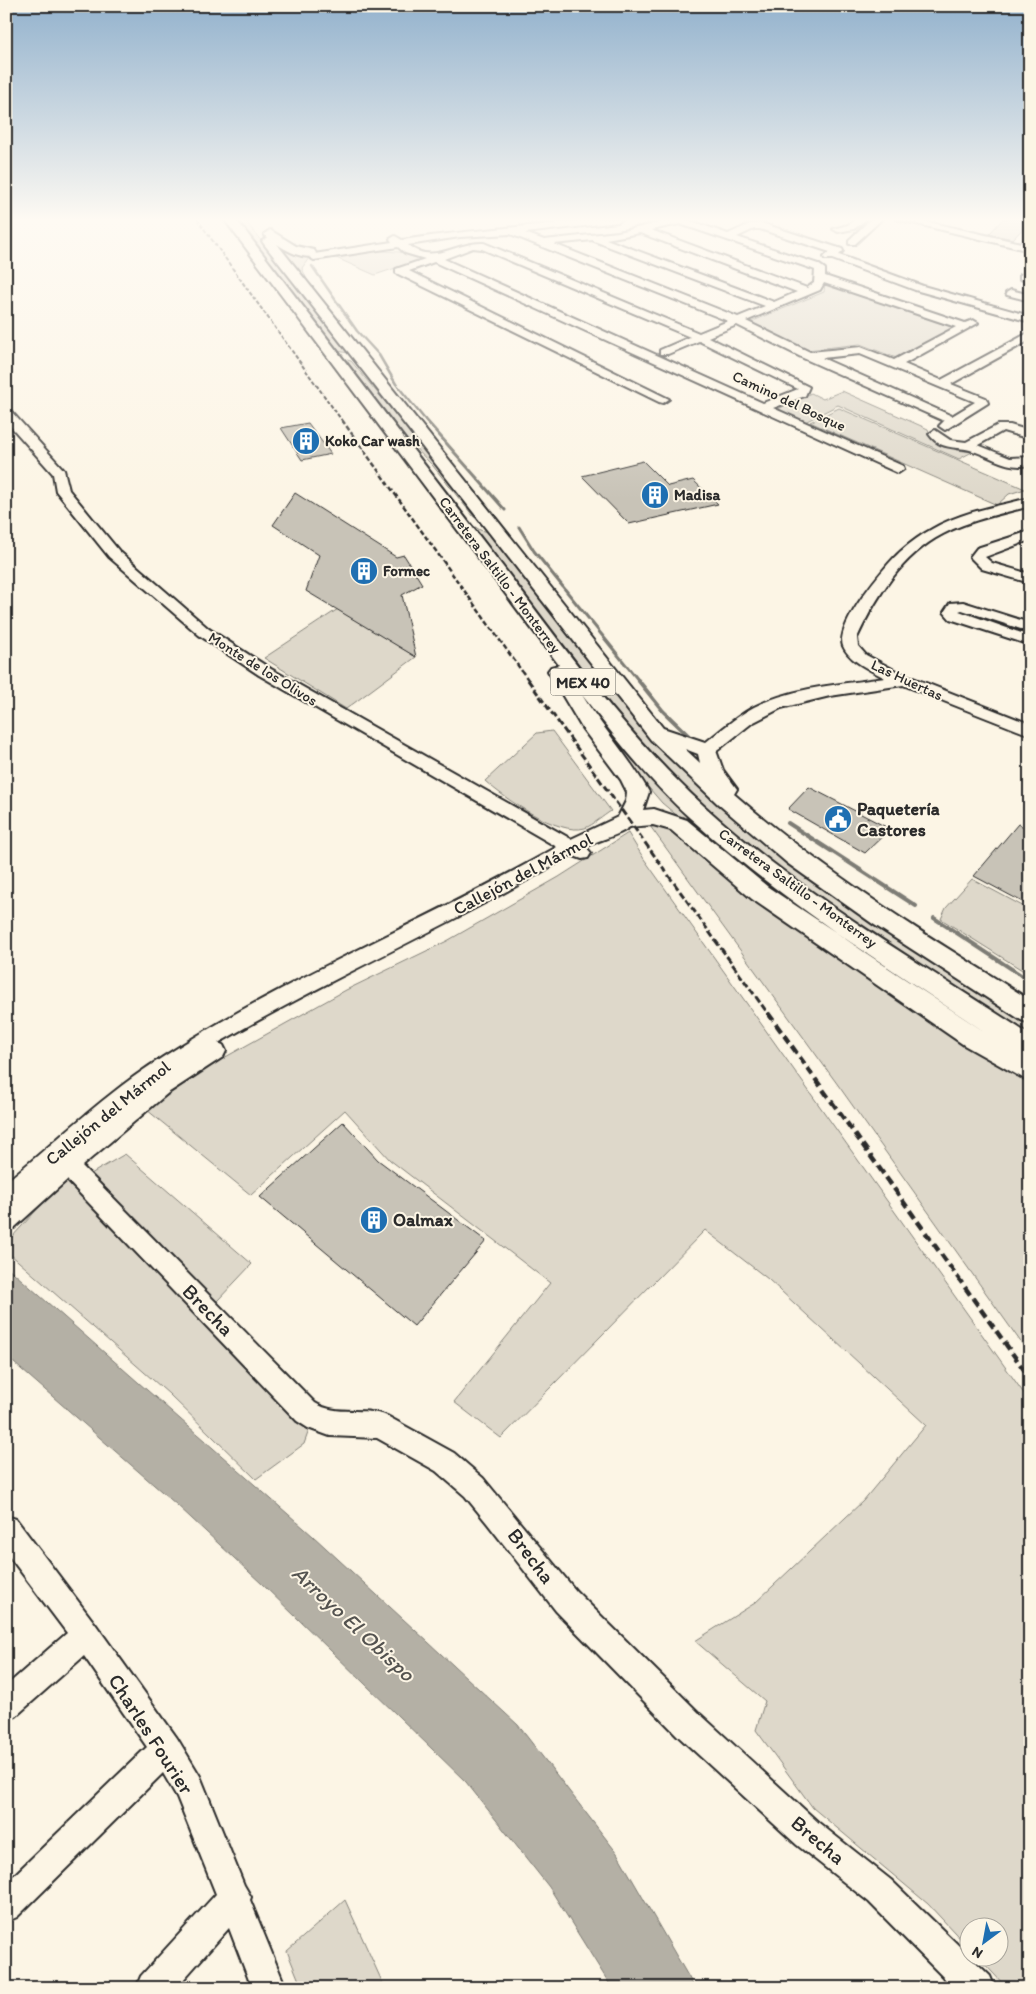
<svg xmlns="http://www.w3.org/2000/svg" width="1036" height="1994" viewBox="0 0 1036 1994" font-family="Itim,sans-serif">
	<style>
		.green { fill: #ded8ca; stroke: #84827a }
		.water { fill: #b4b0a5; stroke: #7d7b74 }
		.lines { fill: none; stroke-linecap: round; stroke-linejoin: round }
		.stream-far2 { stroke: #7d7b74; stroke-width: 2.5 }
		.stream-far1 { stroke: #7d7b74; stroke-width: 3 }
		.stream { stroke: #7d7b74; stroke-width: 4 }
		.building { fill: #c8c3b7; stroke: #2b2b2b }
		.minor-casing { stroke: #2b2b2b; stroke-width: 4 }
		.major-casing { stroke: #2b2b2b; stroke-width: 4 }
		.minor { fill: #fcf5e5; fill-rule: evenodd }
		.major { fill: #fcf5e5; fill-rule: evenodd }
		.rail-far3 { stroke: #2b2b2b; stroke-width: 2; stroke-dasharray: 4 2; stroke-linecap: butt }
		.rail-far2 { stroke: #2b2b2b; stroke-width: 2.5; stroke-dasharray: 5 2.5; stroke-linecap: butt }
		.rail-far1 { stroke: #2b2b2b; stroke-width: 3; stroke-dasharray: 7 3; stroke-linecap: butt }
		.rail { stroke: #2b2b2b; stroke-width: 4.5; stroke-dasharray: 9 4.5; stroke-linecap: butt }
		.labels { text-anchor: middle; stroke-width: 4; stroke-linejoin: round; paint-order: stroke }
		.far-street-label { font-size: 15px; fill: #2b2b2b; stroke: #fcf5e5 }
		.far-poi-label { font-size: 15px; font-weight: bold; fill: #2b2b2b; stroke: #fcf5e5; text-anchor: start }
		.shield { fill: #fcf5e5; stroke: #6a6863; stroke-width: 1 }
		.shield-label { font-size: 16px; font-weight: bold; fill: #2b2b2b }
		.poi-label { font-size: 18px; font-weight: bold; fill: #2b2b2b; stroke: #fcf5e5; text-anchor: start }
		.street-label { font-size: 18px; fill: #2b2b2b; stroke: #fcf5e5 }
		.near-street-label { font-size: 21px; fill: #2b2b2b; stroke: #fcf5e5 }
		.near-water-label { font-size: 22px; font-style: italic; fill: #545350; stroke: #fcf5e5 }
	</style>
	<rect width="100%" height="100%" fill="#fcf5e5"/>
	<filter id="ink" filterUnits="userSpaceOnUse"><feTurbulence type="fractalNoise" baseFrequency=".02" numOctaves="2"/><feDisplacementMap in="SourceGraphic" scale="10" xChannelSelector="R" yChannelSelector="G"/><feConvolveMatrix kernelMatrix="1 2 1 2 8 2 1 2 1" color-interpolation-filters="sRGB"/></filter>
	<g filter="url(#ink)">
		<path class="green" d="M 235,219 L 244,219 L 349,353 L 337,351 Z
			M 273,238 L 306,254 L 309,258 L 302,268 L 310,287 Z
			M 367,250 L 399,252 L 425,258 L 375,275 L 334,257 Z
			M 825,283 L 955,328 L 899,359 L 860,344 L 807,350 L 748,323 L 824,292 Z
			M 347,360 L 351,361 L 482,519 L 474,517 L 433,466 L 396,428 L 344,361 Z
			M 842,391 L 928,429 L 931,439 L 957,450 L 972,452 L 959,459 L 838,405 L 803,423 L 776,410 L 811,393 L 823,399 Z
			M 839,408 L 1025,489 L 1009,494 L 997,505 L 810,422 Z
			M 472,525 L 480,530 L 490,532 L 702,788 L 726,812 L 784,857 L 1030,1019 L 1030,1038 L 848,920 L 750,849 L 659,766 L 584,675 Z
			M 338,609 L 416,657 L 346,709 L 264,658 Z
			M 572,680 C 601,717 628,756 661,789 C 768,898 904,977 1030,1061 L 921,998 L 723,854 L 662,803 L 637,774 L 580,697 Z
			M 552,731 L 611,811 C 603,816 593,825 585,828 C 558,836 504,798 485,781 L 537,733 Z
			M 659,825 L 672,828 C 760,903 852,973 950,1034 C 976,1050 1003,1064 1030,1078 L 1030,1355 L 838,1085 L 650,826 Z
			M 628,833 L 644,859 L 1030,1402 L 1030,1988 L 1007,1988 L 978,1957 L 998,1956 L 998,1926 L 968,1926 L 968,1947 L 928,1904 L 813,1808 L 756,1730 L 765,1701 L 695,1641 L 755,1603 L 863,1501 L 926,1425 L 768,1279 L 705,1230 L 501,1438 L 454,1402 L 550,1283 L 390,1160 L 345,1110 L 251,1195 L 147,1110 L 213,1064 L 346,990 L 447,941 L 559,877 Z
			M 972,879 L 1030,910 L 1030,975 L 941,919 L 946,908 Z
			M 125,1154 L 252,1264 L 201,1318 L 309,1430 L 304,1444 L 256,1479 L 169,1394 L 10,1254 L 8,1247 L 11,1238 L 64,1180 L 72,1185 Z
			M 345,1900 L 385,1988 L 302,1988 L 287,1951 Z"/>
		<path class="water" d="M 6,1266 L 313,1536 L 518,1725 L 617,1853 L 695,1988 L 612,1988 L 549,1887 L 466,1782 L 262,1584 L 177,1505 L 6,1356 Z"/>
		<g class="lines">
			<path class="stream-far2" d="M 312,266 L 357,331 L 379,355 L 396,384 L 427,422"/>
			<path class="stream-far1" d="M 426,420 L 505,510
				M 519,527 L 534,551 L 639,681"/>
			<path class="stream" d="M 638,680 L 663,711 L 694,741
				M 788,823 L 916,906
				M 934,918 L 1030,981"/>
		</g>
		<path class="building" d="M 1003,219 L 1030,219 L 1030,221 L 1013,239 L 989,234 Z
			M 308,423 L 331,454 L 302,460 L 281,428 Z
			M 643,461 L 668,486 L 693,480 L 718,504 L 629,524 L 582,476 Z
			M 295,493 L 396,557 L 404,555 L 422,584 L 402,595 L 416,657 L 306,591 L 319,555 L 273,525 Z
			M 809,787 L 890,829 L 865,853 L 788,809 Z
			M 1018,824 L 1030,830 L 1030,906 L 974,876 Z
			M 343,1122 L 378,1160 L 486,1241 L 414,1326 L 260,1197 Z"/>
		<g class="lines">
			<defs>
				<path id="minor" d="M 593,219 L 623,219 L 618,222 L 525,233 L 544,240 L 618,232 L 676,219 L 685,219 L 728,234 L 750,224 L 761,223 L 842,249 L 843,251 L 839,255 L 923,286 L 1030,316 L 1030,322 L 915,290 L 832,259 L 825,259 L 824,257 L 830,252 L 760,229 L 754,229 L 737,237 L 818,264 L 825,269 L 825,276 L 965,323 L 973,320 L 978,323 L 904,364 L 941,380 L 1030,332 L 1030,340 L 951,384 L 986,398 L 988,403 L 945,430 L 939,426 L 944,421 L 803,358 L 737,325 L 708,337 L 809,387 L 805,396 L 773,408 L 903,466 L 904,469 L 898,473 L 434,262 L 409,271 L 669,399 L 663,403 L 659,402 L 396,273 L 396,269 L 425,259 L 405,253 L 398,247 L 314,260 L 309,257 L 314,254 L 392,242 L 390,239 L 395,236 L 402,240 C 466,230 529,227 593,219 ZM 680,224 L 810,268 L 815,270 L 814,283 L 807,288 L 651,230 ZM 640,233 L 797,292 L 774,302 L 606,239 ZM 510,234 L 728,321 L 699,333 L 484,243 C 457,241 433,266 408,245 L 460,237 ZM 593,240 L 594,241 L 765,306 L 738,317 L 554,244 ZM 473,248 L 482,249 L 690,337 L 660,350 L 660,354 L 668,354 L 699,341 L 798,389 L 763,403 L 444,259 ZM 824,283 L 956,327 L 894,360 L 861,347 L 810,352 L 746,321 L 820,290 ZM 860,354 L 975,402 L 952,416 L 822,358 Z
					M 855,219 L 866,219 L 854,229 L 838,232 L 833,229 L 848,225 Z
					M 871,219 L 882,219 L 855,244 L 849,244 L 849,240 Z
					M 896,219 L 915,219 L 1030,245 L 1030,251 Z
					M 1024,274 L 1030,276 L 1030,282 L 1020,279 L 1020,275 Z
					M 1011,290 L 1030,295 L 1030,301 L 1007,295 L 1006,293 Z
					M 6,409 L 10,410 L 64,470 L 69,490 L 119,551 L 209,629 L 271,669 L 571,839 L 622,815 L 628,813 L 634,815 L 637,819 C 628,835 600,838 586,847 L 591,853 L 588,858 L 582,859 L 571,855 C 459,921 340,973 227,1038 L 218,1043 L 223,1045 L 226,1051 L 223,1057 L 168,1093 L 82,1166 L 315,1403 C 337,1417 364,1406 387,1416 L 454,1453 L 483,1478 L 576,1591 L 700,1714 L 819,1823 L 891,1880 L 990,1976 L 995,1988 L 954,1988 L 869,1902 L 797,1845 L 678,1736 L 556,1611 L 487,1523 L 465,1496 L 436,1471 L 377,1438 L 330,1436 L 308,1428 L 297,1421 L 67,1180 L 14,1228 L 6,1231 L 6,1182 C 58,1140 106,1093 163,1057 C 289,976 428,921 557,847 L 259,675 L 199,635 L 109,557 L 56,491 L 53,474 L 6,421 Z
					M 998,425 L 1010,425 L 1030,431 L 1030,439 L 1003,431 L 978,445 L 1010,458 L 1030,457 L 1030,465 C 1006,470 992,456 970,450 C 954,446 940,450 929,434 L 935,430 L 950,440 L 966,442 Z
					M 1030,498 L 1030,506 C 1001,514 970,520 943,534 C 901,556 876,597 857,638 L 858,646 L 866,655 L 898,672 L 1030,724 L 1030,735 L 903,685 L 830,696 L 781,708 L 752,723 L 713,754 L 701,754 L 699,750 L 701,746 C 718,733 735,717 754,707 C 794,687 842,684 885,678 C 871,670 850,662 843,646 C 835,626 885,565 901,551 C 910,543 921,535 932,529 C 961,512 997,506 1030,498 Z
					M 1030,531 L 1030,540 L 985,557 L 992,563 L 1030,574 L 1030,583 L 982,569 L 970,557 L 977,548 Z
					M 963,602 L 1030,623 L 1030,632 L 962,610 L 959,611 L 1030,636 L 1030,645 L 950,619 L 944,612 L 950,603 Z
					M 6,1516 L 16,1519 L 96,1625 L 177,1738 L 200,1776 L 244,1885 L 251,1897 L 250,1900 L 286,1988 L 252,1988 L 229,1928 L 176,1988 L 136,1988 L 141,1976 L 216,1894 L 177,1797 L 163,1773 L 17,1917 L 6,1922 L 6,1883 L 147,1747 L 84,1656 L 16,1716 L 6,1721 L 6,1686 L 67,1633 L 6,1552 Z"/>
				<path id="major" d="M 224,219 L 236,219 C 324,334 412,449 500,563 C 564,647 626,735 704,806 C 802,895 920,963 1030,1035 L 1030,1082 L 964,1045 L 752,899 L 671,830 L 653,825 L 628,827 L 620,824 L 617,819 L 626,801 L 627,792 L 621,780 L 582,728 L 548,671 L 551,667 L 559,665 ZM 582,695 C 616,738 649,781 690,818 C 780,900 884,965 985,1032 L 768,887 L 687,820 L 654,809 L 643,810 L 649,792 C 630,758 603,729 582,695 Z
					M 270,230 L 296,246 L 314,250 L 316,253 L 314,256 C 302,259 287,251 277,244 L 663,728 L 714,745 L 723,770 L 737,789 L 734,794 C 825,873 927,936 1030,1000 L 1030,1023 L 1021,1020 L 873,924 L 787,863 L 717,803 L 651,740 L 264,244 L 262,241 L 267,238 L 264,234 ZM 685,749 L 698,754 L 700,763 L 699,762 Z"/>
			</defs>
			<use href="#minor" class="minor-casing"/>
			<use href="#major" class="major-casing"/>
			<use href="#minor" class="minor"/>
			<use href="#major" class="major"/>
			<path class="rail-far3" d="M 197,219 L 343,422"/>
			<path class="rail-far2" d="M 342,420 L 529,681"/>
			<path class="rail-far1" d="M 528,680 L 769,1015"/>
			<path class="rail" d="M 768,1013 L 1030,1378"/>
		</g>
	</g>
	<linearGradient id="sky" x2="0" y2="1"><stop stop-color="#93b2cd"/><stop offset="0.44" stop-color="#fefaf3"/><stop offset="1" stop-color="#fefaf3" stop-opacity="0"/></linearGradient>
	<rect width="1036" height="499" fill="url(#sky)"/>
	<defs>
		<symbol id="building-disc" viewBox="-11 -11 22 22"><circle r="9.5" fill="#1f6fb2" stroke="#fcf5e5"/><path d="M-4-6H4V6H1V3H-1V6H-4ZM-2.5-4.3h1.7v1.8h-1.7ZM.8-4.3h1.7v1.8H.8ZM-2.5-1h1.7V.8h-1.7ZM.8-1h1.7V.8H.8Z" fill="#fff"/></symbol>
		<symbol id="civic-disc" viewBox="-11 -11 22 22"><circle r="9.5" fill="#1f6fb2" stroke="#fcf5e5"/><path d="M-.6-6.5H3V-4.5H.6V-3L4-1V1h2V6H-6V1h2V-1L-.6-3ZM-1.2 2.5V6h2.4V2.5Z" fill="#fff"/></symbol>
	</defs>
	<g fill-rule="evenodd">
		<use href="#building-disc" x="290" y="425" width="32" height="32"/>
		<use href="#building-disc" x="639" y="479" width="32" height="32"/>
		<use href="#building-disc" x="348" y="555" width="32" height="32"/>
		<use href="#civic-disc" x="822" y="803" width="32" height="32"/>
		<use href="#building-disc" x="358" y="1204" width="32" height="32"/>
	</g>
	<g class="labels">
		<g class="far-street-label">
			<text transform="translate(789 401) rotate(25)" y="5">Camino del Bosque</text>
			<text transform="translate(500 575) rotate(53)" y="5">Carretera Saltillo - Monterrey</text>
			<text transform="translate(263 669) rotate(32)" y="5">Monte de los Olivos</text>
			<text transform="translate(907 680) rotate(25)" y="5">Las Huertas</text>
			<text transform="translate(798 888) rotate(36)" y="5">Carretera Saltillo - Monterrey</text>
		</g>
		<g class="far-poi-label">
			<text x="325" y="446">Koko Car wash</text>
			<text x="674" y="500">Madisa</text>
			<text x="383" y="576">Formec</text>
		</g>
		<rect class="shield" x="550.5" y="668.5" width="65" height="27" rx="4"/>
		<g class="shield-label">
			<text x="583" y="688">MEX 40</text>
		</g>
		<g class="poi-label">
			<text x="857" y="815">Paquetería<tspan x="857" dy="21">Castores</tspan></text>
			<text x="393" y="1226">Oalmax</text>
		</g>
		<g class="street-label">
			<text transform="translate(523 874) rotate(-28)" y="6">Callejón del Mármol</text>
			<text transform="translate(108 1113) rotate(-39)" y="6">Callejón del Mármol</text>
		</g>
		<g class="near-street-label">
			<text transform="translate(208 1310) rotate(46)" y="7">Brecha</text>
			<text transform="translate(531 1556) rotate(53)" y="7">Brecha</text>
			<text transform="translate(151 1734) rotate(57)" y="7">Charles Fourier</text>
			<text transform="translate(818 1840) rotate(40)" y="7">Brecha</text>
		</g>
		<g class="near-water-label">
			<text transform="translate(354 1623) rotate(43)" y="8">Arroyo El Obispo</text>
		</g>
	</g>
	<rect width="1036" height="1994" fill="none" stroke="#fcf5e5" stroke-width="25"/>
	<rect x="12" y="12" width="1011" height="1969" fill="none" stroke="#2b2b2b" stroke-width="2" filter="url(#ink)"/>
	<g transform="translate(984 1942) rotate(212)"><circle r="24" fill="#fcf5e5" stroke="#a8a49b"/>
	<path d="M0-4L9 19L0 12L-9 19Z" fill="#1f6fb2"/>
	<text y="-8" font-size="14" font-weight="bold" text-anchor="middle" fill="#2b2b2b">N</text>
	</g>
</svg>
